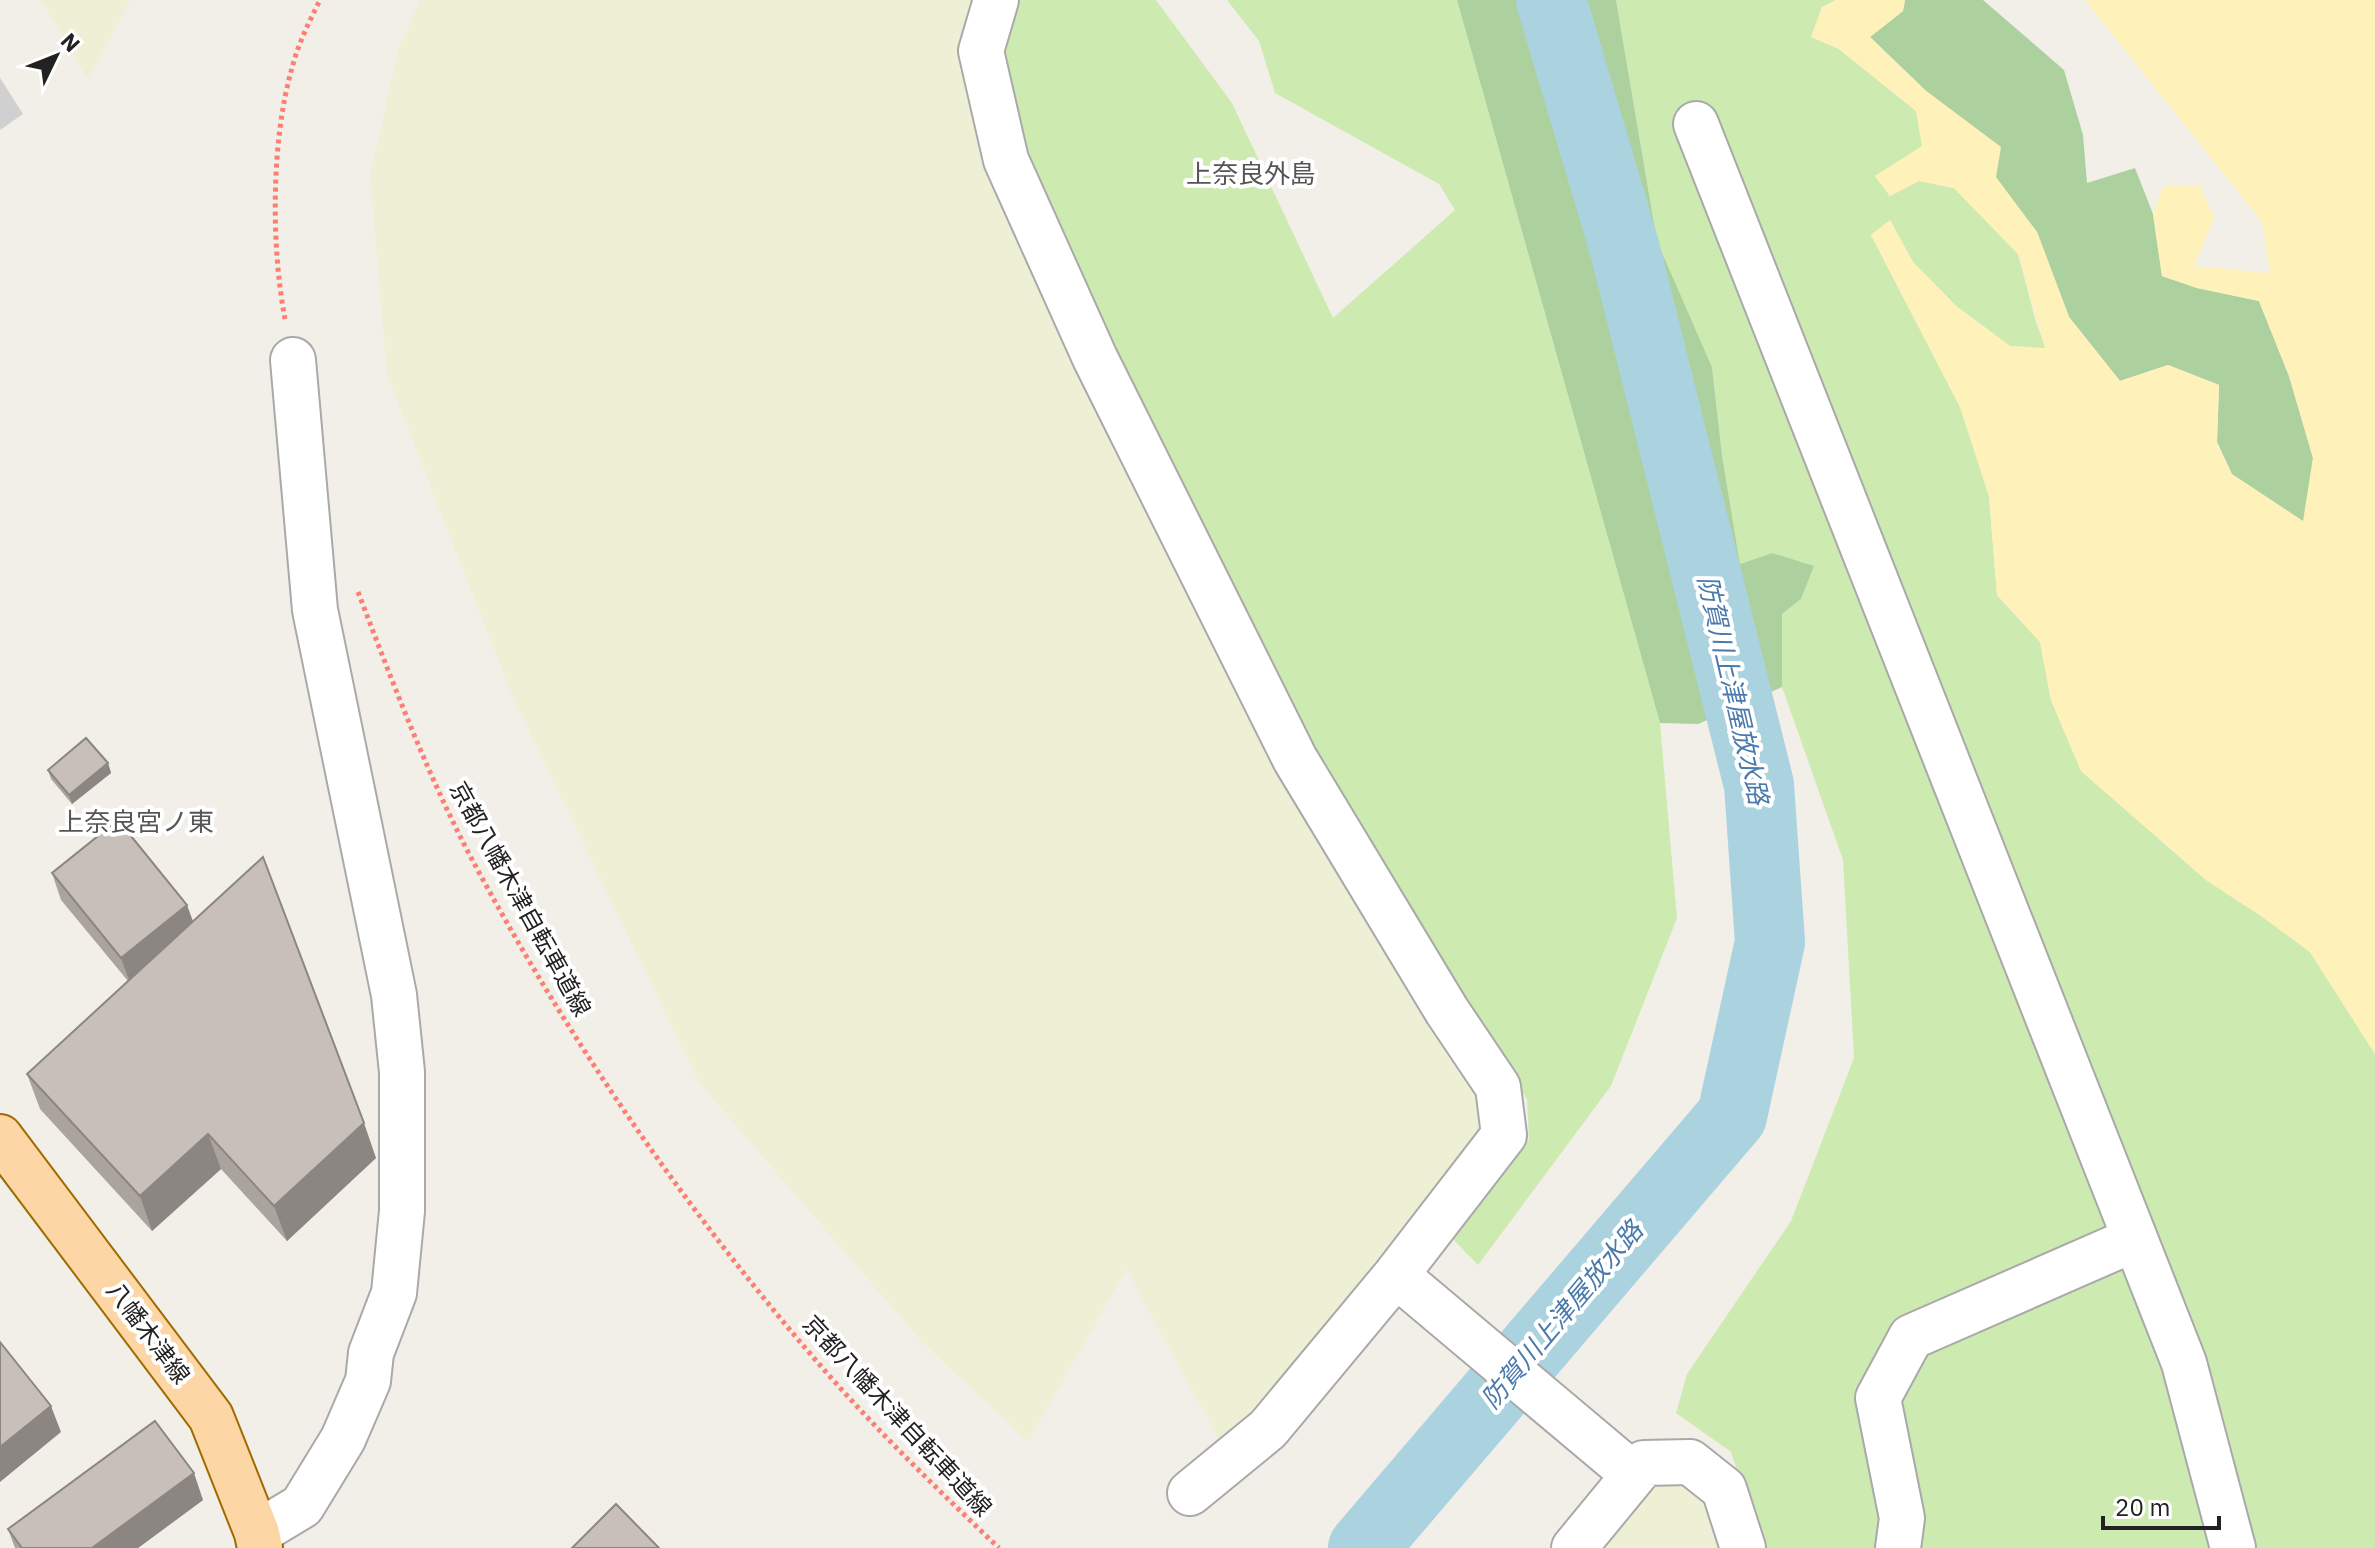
<svg xmlns="http://www.w3.org/2000/svg" width="2375" height="1548" viewBox="0 0 2375 1548" font-family="'IBM Plex Sans','Noto Sans JP',sans-serif">
	<style>
		.religious { fill: #d0d0d0 }
		.farmland { fill: #eef0d5 }
		.grass { fill: #cdebb0 }
		.forest { fill: #add19e }
		.sand { fill: #fff1ba }
		.lines { fill: none; stroke-linecap: round; stroke-linejoin: round }
		.river { stroke: #aad3df; stroke-width: 70 }
		.minor-casing { stroke: #a9a9a9; stroke-width: 48 }
		.major-casing { stroke: #a06b00; stroke-width: 48 }
		.path { stroke: #fa8072; stroke-width: 5; stroke-dasharray: 4 4; stroke-linecap: butt }
		.minor { stroke: #fff; stroke-width: 44 }
		.major { stroke: #fcd6a4; stroke-width: 44 }
		.wall { fill: #aba49e }
		.shaded-wall { fill: #8b8681 }
		.building { fill: #c7bfb8; stroke: #8b8681; stroke-width: 2 }
		.labels { text-anchor: middle; stroke-width: 8; stroke-linejoin: round; paint-order: stroke }
		.street-label { font-size: 24px; fill: #222; stroke: #fff }
		.neighbourhood-label { font-size: 26px; fill: #555; stroke: #fff }
		.water-label { font-size: 26px; font-style: italic; fill: #4a7aab; stroke: #fff }
	</style>
	<rect width="100%" height="100%" fill="#f2efe9"/>
	<path class="religious" d="M 0,78 L 23,114 L 0,130 Z"/>
	<path class="farmland" d="M 41,0 L 131,0 L 88,79 Z
		M 420,0 L 975,0 L 964,27 L 977,109 L 1495,1091 L 1492,1141 L 1229,1458 L 1126,1270 L 1028,1442 L 922,1342 L 699,1083 L 513,698 L 387,375 L 370,176 L 398,50 Z
		M 1680,1477 L 1716,1493 L 1740,1548 L 1592,1548 L 1637,1491 Z"/>
	<path class="grass" d="M 998,0 L 1156,0 L 1232,103 L 1333,318 L 1455,210 L 1439,184 L 1275,93 L 1259,41 L 1227,0 L 1457,0 L 1660,723 L 1677,918 L 1611,1086 L 1478,1265 L 1449,1235 L 1529,1139 L 1527,1099 L 1404,906 L 1272,677 L 1045,209 L 1000,54 Z
		M 1616,0 L 1836,0 L 1822,7 L 1812,37 L 1839,49 L 1916,111 L 1923,146 L 1875,176 L 1890,196 L 1919,181 L 1954,188 L 2018,254 L 2036,322 L 2046,349 L 2010,346 L 1956,306 L 1913,262 L 1890,221 L 1871,235 L 1960,407 L 1989,496 L 1997,595 L 2040,642 L 2051,700 L 2081,771 L 2206,880 L 2261,916 L 2310,952 L 2375,1054 L 2375,1548 L 1763,1548 L 1731,1452 L 1676,1413 L 1687,1374 L 1791,1221 L 1854,1058 L 1843,860 L 1782,687 L 1782,614 L 1801,599 L 1772,553 L 1740,564 L 1722,455 L 1712,367 L 1657,241 Z"/>
	<path class="forest" d="M 1457,0 L 1616,0 L 1657,241 L 1712,367 L 1722,455 L 1740,564 L 1772,553 L 1814,566 L 1801,599 L 1782,614 L 1782,687 L 1698,724 L 1660,723 Z
		M 1905,0 L 1983,0 L 2064,70 L 2083,135 L 2087,183 L 2135,168 L 2153,214 L 2162,276 L 2197,288 L 2259,301 L 2289,376 L 2313,458 L 2304,522 L 2232,475 L 2217,442 L 2219,385 L 2168,365 L 2120,381 L 2069,317 L 2037,232 L 1925,90 L 1870,37 L 1903,11 Z"/>
	<path class="sand" d="M 1836,0 L 1905,0 L 1903,11 L 1870,37 L 1925,90 L 2001,147 L 1996,177 L 2037,232 L 2069,317 L 2120,381 L 2168,365 L 2219,385 L 2217,442 L 2232,474 L 2303,521 L 2313,458 L 2289,376 L 2259,301 L 2197,288 L 2162,276 L 2153,214 L 2164,185 L 2200,185 L 2214,218 L 2194,266 L 2270,273 L 2262,222 L 2085,0 L 2375,0 L 2375,1054 L 2310,952 L 2261,916 L 2206,880 L 2081,771 L 2051,700 L 2040,642 L 1997,595 L 1989,496 L 1960,407 L 1871,235 L 1890,220 L 1913,262 L 1956,306 L 2010,346 L 2045,348 L 2018,254 L 1954,188 L 1919,181 L 1890,196 L 1875,176 L 1922,146 L 1916,111 L 1839,49 L 1811,37 L 1822,7 Z"/>
	<g class="lines">
		<path class="river" d="M 1363,1548 L 1732,1116 L 1770,942 L 1759,785 L 1624,246 L 1551,0"/>
		<defs>
			<path id="minor" d="M 996,0 L 981,51 L 1006,160 L 1095,358 L 1295,759 L 1447,1011 L 1498,1087 L 1504,1135 L 1396,1275 L 1268,1429 L 1190,1493
				M 1696,124 L 2184,1363 L 2233,1548
				M 1396,1275 L 1634,1475
				M 257,1533 L 302,1506 L 343,1439 L 368,1381 L 371,1353 L 394,1293 L 402,1211 L 402,1072 L 394,995 L 315,610 L 293,360
				M 1574,1548 L 1644,1463 L 1690,1462 L 1724,1489 L 1743,1548
				M 1898,1548 L 1902,1518 L 1878,1398 L 1911,1337 L 2135,1239"/>
			<path id="major" d="M 0,1137 L 211,1417 L 257,1533 L 260,1548"/>
		</defs>
		<use href="#minor" class="minor-casing"/>
		<use href="#major" class="major-casing"/>
		<path class="path" d="M 285,319 C 271,246 271,141 292,68 C 298,44 309,22 320,0
			M 358,592 C 391,678 424,766 466,848 C 562,1030 679,1201 813,1357 C 871,1425 935,1487 999,1548"/>
		<use href="#minor" class="minor"/>
		<use href="#major" class="major"/>
	</g>
	<path class="wall" d="M 108,763 L 111,773 L 72,804 L 51,779 L 48,770 Z
		M 52,873 L 193,921 L 376,1158 L 287,1241 L 221,1169 L 152,1231 L 40,1109 L 27,1074 L 128,981 L 61,900 Z
		M 203,1500 L 138,1548 L 15,1548 L 8,1529 Z"/>
	<path class="shaded-wall" d="M 108,763 L 111,773 L 72,804 L 69,795 Z
		M 187,905 L 197,932 L 131,985 L 121,958 Z
		M 364,1123 L 376,1158 L 287,1241 L 274,1206 Z
		M 208,1134 L 221,1169 L 152,1231 L 140,1196 Z
		M 51,1406 L 61,1432 L 0,1482 L 0,1447 Z
		M 194,1473 L 203,1500 L 138,1548 L 92,1548 Z"/>
	<path class="building" d="M 86,738 L 108,763 L 69,795 L 48,770 Z
		M 118,820 L 187,905 L 121,958 L 52,873 Z
		M 263,857 L 364,1123 L 274,1206 L 208,1134 L 140,1196 L 27,1074 Z
		M 0,1342 L 51,1406 L 0,1447 Z
		M 155,1421 L 194,1473 L 92,1548 L 22,1548 L 8,1529 Z
		M 616,1504 L 659,1548 L 572,1548 Z"/>
	<g class="labels">
		<g class="street-label">
			<text transform="translate(520 899) rotate(61)" y="8">京都八幡木津自転車道線</text>
			<text transform="translate(148 1333) rotate(53)" y="8">八幡木津線</text>
			<text transform="translate(897 1416) rotate(47)" y="8">京都八幡木津自転車道線</text>
		</g>
		<g class="neighbourhood-label">
			<text x="1251" y="183">上奈良外島</text>
			<text x="136" y="831">上奈良宮ノ東</text>
		</g>
		<g class="water-label">
			<text transform="translate(1733 690) rotate(77)" y="9">防賀川上津屋放水路</text>
			<text transform="translate(1562 1315) rotate(-50)" y="9">防賀川上津屋放水路</text>
		</g>
	</g>
	<g transform="translate(56 56) rotate(47)" stroke="#ffffff" stroke-width="6" paint-order="stroke">
	<path d="M0-6L14 30L0 20L-14 30Z" fill="#222222"/>
	<text y="-12" font-size="22" font-weight="bold" text-anchor="middle" fill="#222222">N</text>
	</g>
	<path d="M2103 1516v12h116v-12" fill="none" stroke="#222222" stroke-width="4"/>
	<text x="2115" y="1516" font-size="24" fill="#222222" stroke="#ffffff" stroke-width="6" paint-order="stroke">20 m</text>
</svg>
